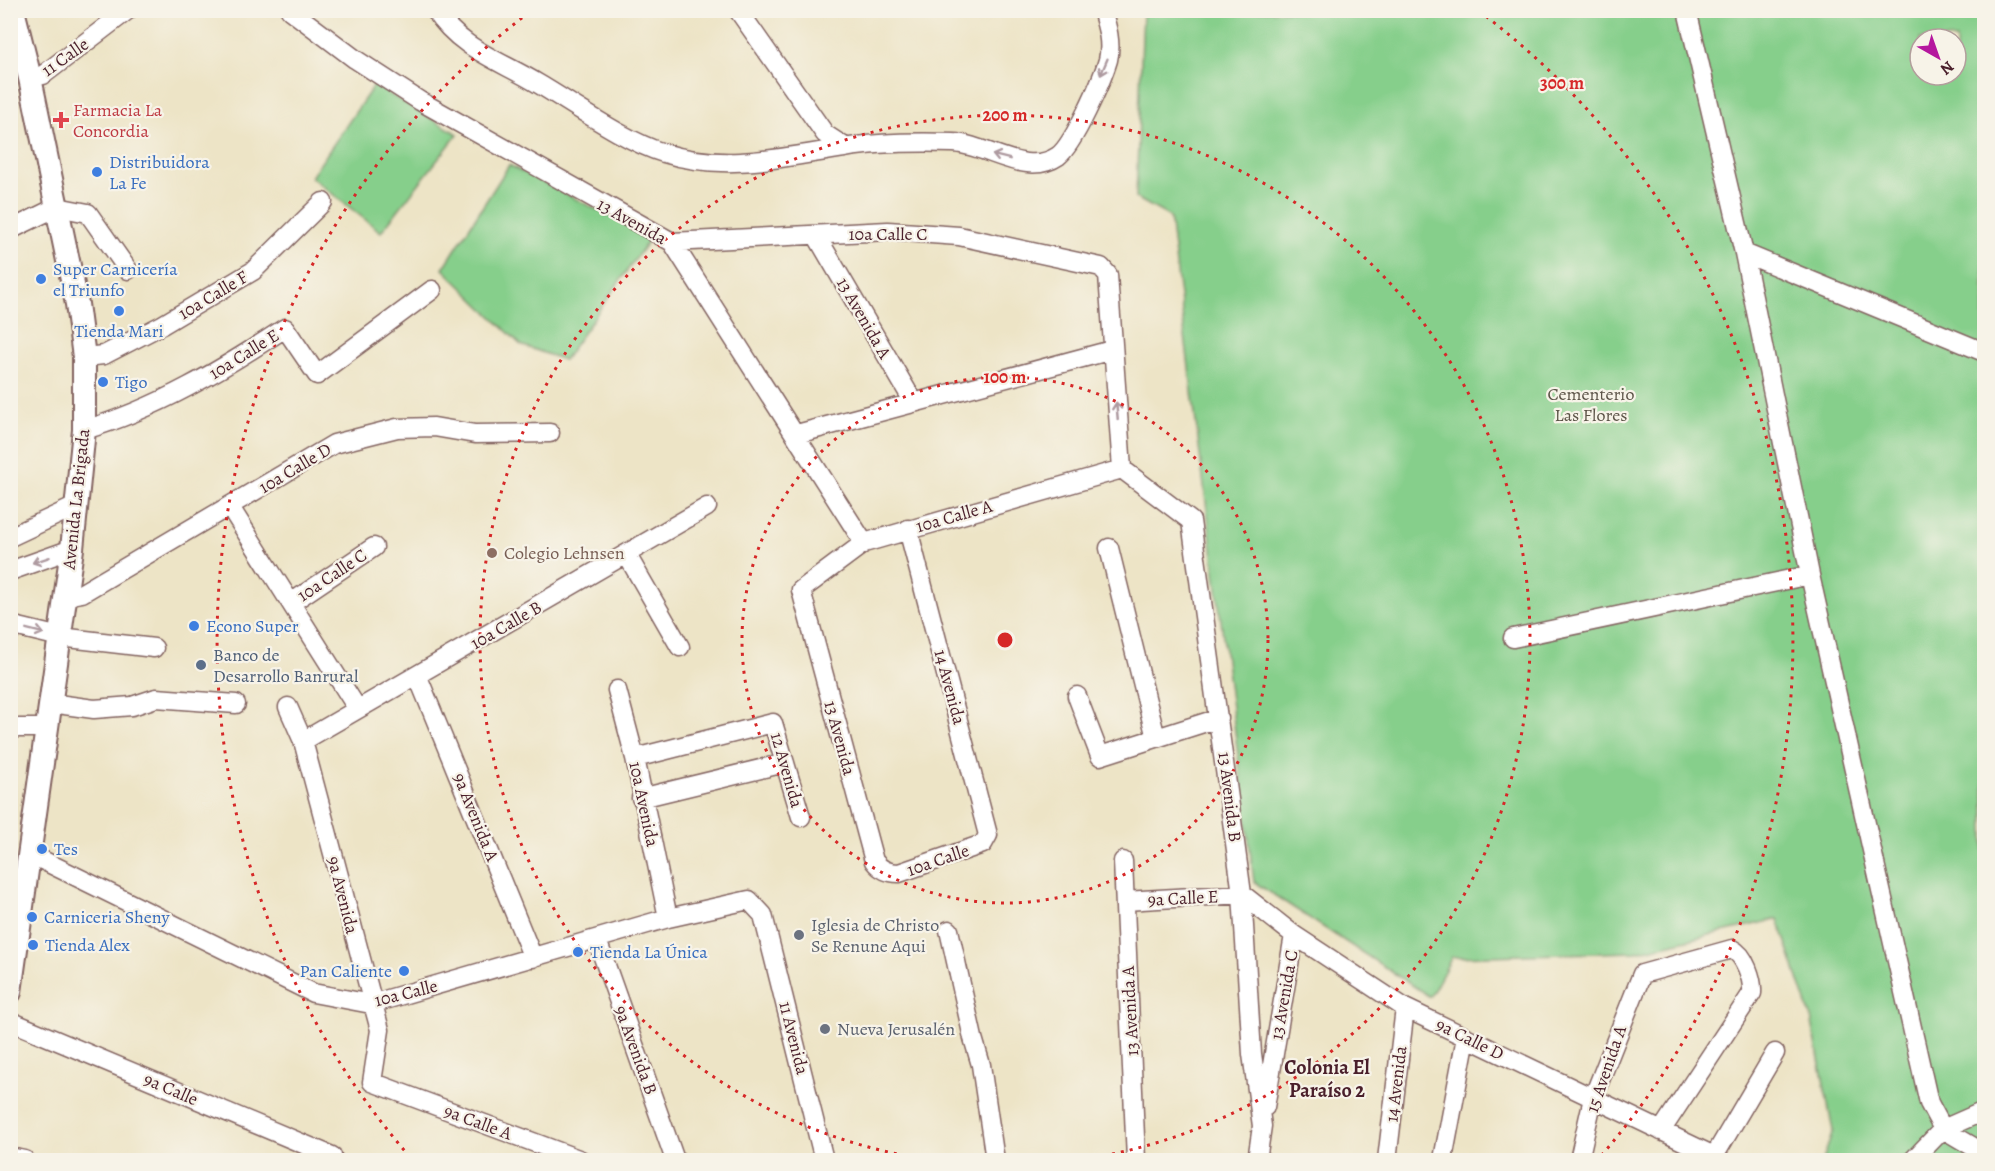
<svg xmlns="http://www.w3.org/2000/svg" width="1995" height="1171" viewBox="0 0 1995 1171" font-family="Alegreya,serif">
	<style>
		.green { fill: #86cf8b; stroke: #68775b; stroke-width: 1.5; fill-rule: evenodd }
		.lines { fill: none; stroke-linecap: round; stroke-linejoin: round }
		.minor-casing { stroke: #836461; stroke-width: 21 }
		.major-casing { stroke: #836461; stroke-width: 26 }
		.minor { stroke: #fff; stroke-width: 18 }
		.major { stroke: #fff; stroke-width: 22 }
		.oneway { stroke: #ae9aa0 }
		.ring { fill: none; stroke: #d62828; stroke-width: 3; stroke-dasharray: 3 6 }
		.health-dot { fill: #e0444e; stroke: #f7f3e8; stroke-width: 2 }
		.shop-dot { fill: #3f7fe0; stroke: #f7f3e8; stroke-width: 2 }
		.education-dot { fill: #8d6e63; stroke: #f7f3e8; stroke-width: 2 }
		.service-dot { fill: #5c6f8a; stroke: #f7f3e8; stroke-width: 2 }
		.worship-dot { fill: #6b7280; stroke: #f7f3e8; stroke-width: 2 }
		.labels { text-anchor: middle; stroke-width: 4.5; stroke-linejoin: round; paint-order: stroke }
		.street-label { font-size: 18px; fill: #4a1f2b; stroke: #f7f3e8 }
		.health-label { font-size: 18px; fill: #be3a42; stroke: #f7f3e8; text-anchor: start }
		.shop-label { font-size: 18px; fill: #366cbe; stroke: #f7f3e8; text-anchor: start }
		.park-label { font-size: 18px; fill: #5c5448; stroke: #f7f3e8 }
		.education-label { font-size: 18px; fill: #785e54; stroke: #f7f3e8; text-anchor: start }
		.service-label { font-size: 18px; fill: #4e5e75; stroke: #f7f3e8; text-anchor: start }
		.worship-label { font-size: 18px; fill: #5b616d; stroke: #f7f3e8; text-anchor: start }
		.neighbourhood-label { font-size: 20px; font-weight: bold; fill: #4a1f2b; stroke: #f7f3e8 }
		.centre { fill: #d62828; stroke: #f7f3e8; stroke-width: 3 }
		.ring-label { font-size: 18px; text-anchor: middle; font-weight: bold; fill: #d62828; stroke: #f7f3e8; stroke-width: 4.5; stroke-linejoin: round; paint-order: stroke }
	</style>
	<rect width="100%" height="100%" fill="#f7f3e8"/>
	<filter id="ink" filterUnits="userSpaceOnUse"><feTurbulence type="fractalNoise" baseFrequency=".0167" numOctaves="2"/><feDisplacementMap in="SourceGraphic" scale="12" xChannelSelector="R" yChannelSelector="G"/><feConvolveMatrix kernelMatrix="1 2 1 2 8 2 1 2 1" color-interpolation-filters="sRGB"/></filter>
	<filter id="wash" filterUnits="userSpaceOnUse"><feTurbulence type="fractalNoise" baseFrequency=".008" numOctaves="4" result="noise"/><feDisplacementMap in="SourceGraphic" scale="24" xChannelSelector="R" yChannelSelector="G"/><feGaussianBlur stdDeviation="1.35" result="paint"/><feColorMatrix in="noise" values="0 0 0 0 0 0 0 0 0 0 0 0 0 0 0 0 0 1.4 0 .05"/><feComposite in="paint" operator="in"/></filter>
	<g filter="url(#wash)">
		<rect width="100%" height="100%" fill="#ede4c6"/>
		<path class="green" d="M 1143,11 L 1984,11 L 1984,1160 L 1823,1160 L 1833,1131 L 1811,1017 L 1778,919 L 1636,952 L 1452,957 L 1430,997 L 1254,882 L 1170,217 L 1136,198 ZM 1920,39 L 1956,39 L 1956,75 L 1920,75 Z
			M 374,85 L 458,134 L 381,232 L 311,177 Z
			M 509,165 L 651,237 L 564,360 L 521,345 L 443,269 Z"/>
	</g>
	<g filter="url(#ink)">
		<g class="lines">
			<defs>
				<path id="minor" d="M 290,10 L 355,59 L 420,101 L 672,242 L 864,543
					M 435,10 C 460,49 499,60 537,83 C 573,104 626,142 664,153 C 724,172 784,157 844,148 C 879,142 918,142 953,143 C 986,144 1026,178 1058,156 C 1074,144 1102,80 1108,60 C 1112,43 1107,26 1102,10
					M 738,10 L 825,134 L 845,147
					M 1687,10 L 1744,253 L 1810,575 L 1929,1103 L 1943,1129 L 1982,1152
					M 30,78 L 43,75 L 128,10
					M 10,230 L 57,207 L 88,213 L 128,270
					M 816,235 L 913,401
					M 672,242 L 888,231 L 959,236 L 1101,267 L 1108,275 L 1122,469
					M 1744,253 L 1984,352
					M 84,357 L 104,355 L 162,325 L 253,271 L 323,202
					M 84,430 C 157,409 223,369 285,328 L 317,375 L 432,290
					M 797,434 L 1112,350
					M 1122,469 L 1191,521 L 1242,894 L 1252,1054 L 1262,1126 L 1257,1160
					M 230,507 L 357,708
					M 908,529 L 988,835 L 983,844 L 899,873 C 888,873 881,870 874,861 L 801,590 L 864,543 L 1122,469
					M 10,537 L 76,506
					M 1109,548 L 1156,738
					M 627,555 L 680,647
					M 10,571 L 72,549
					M 66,596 L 82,593 L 334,444 L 397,428 L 434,427 L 475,434 L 550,433
					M 291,603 L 374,547
					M 10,625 L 60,637 L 154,648
					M 1513,638 L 1810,575
					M 418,677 L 533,958
					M 617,690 L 635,758 L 668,918
					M 1077,696 L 1100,756 L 1219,718
					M 50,703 L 94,709 L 132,706 L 156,698 L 236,704
					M 288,707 L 303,741 L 380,1030 L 372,1082 L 581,1160
					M 10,728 L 46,728
					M 303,741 L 707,507
					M 635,758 L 773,723 L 801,817
					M 641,798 L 785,763
					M 28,853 L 313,993 L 371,1004 L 668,918 L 749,900 L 763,915 L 824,1160
					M 1123,861 L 1136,1160
					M 1125,901 L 1242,894 L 1294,935 L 1405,1008 L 1714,1156
					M 949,930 L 973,1038 L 981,1065 L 995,1160
					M 597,940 L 675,1160
					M 10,1021 L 332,1156
					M 1265,1107 L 1294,935
					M 1444,1154 L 1466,1037
					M 10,1157 L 25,1160
					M 1387,1160 L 1405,1008
					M 1579,1160 L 1593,1098 L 1642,974 L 1732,949 C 1745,955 1753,980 1752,993 L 1661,1131
					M 1712,1160 L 1775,1053
					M 1913,1160 L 1943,1129 L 1984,1111"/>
				<path id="major" d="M 10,992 L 72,549 L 84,430 L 84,357 L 77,304 L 30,78 L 13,10"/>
			</defs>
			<use href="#minor" class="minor-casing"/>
			<use href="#major" class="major-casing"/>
			<use href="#minor" class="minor"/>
			<use href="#major" class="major"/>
		</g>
		<defs><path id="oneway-shaft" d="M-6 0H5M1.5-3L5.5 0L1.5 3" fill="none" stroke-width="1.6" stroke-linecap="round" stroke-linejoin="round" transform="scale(1.5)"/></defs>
		<g class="oneway">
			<use href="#oneway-shaft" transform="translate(1104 67) rotate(113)"/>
			<use href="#oneway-shaft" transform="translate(1001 157) rotate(-166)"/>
			<use href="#oneway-shaft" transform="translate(1117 411) rotate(-95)"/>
			<use href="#oneway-shaft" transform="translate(41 560) rotate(162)"/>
			<use href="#oneway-shaft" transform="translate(35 631) rotate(14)"/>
		</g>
	</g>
	<g class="ring">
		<circle cx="1005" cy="640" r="263"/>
		<path d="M932 1160A525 525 0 1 1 1078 1160"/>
		<path d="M410 1157A788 788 0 0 1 531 11M1479 11A788 788 0 0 1 1600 1157"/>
	</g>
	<path class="health-dot" d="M58 111h6v6h6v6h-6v6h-6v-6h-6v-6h6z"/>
	<g class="shop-dot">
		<circle cx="97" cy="172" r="6"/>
		<circle cx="41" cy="279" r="6"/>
		<circle cx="119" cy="311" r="6"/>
		<circle cx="103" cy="382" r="6"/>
		<circle cx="194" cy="626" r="6"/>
		<circle cx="42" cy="849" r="6"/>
		<circle cx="32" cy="917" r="6"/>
		<circle cx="33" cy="945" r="6"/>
		<circle cx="578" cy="952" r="6"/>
		<circle cx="404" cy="971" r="6"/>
	</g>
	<circle class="education-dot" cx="492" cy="553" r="6"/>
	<circle class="service-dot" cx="201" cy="665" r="6"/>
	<g class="worship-dot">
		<circle cx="799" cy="935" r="6"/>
		<circle cx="825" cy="1029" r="6"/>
	</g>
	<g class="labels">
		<g class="street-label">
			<text transform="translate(65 57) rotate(-35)" y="6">11 Calle</text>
			<text transform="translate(632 221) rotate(29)" y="6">13 Avenida</text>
			<text x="888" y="240">10a Calle C</text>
			<text transform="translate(213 295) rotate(-31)" y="6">10a Calle F</text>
			<text transform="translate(864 318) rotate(60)" y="6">13 Avenida A</text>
			<text transform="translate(244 354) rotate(-32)" y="6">10a Calle E</text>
			<text transform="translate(295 468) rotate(-31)" y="6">10a Calle D</text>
			<text transform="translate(76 499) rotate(-84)" y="6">Avenida La Brigada</text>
			<text transform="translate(954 516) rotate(-16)" y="6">10a Calle A</text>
			<text transform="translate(332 575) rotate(-34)" y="6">10a Calle C</text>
			<text transform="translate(506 625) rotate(-30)" y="6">10a Calle B</text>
			<text transform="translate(950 687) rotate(75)" y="6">14 Avenida</text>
			<text transform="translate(840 738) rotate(75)" y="6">13 Avenida</text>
			<text transform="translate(787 770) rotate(74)" y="6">12 Avenida</text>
			<text transform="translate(1230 797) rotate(83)" y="6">13 Avenida B</text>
			<text transform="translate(644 804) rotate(78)" y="6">10a Avenida</text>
			<text transform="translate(476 817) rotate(68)" y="6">9a Avenida A</text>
			<text transform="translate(938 860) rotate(-19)" y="6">10a Calle</text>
			<text transform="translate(343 895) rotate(76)" y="6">9a Avenida</text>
			<text transform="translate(1183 898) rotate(-3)" y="6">9a Calle E</text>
			<text transform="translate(406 993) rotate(-14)" y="6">10a Calle</text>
			<text transform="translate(1284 995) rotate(-80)" y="6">13 Avenida C</text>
			<text transform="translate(1130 1011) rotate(-93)" y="6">13 Avenida A</text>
			<text transform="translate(794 1038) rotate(76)" y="6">11 Avenida</text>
			<text transform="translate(1470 1039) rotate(26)" y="6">9a Calle D</text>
			<text transform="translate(636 1050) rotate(70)" y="6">9a Avenida B</text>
			<text transform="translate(1606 1069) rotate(-71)" y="6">15 Avenida A</text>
			<text transform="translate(1396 1084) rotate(-83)" y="6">14 Avenida</text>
			<text transform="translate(171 1089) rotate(23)" y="6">9a Calle</text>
			<text transform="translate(478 1122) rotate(20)" y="6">9a Calle A</text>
		</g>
		<g class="health-label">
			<text x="73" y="116">Farmacia La<tspan x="73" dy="21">Concordia</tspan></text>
		</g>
		<g class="shop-label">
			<text x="109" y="168">Distribuidora<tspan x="109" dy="21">La Fe</tspan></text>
			<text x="53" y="275">Super Carnicería<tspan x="53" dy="21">el Triunfo</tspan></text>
			<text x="119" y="337" text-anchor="middle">Tienda Mari</text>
			<text x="115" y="388">Tigo</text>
			<text x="206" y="632">Econo Super</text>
			<text x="54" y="855">Tes</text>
			<text x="44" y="923">Carniceria Sheny</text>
			<text x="45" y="951">Tienda Alex</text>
			<text x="590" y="958">Tienda La Única</text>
			<text x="392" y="977" text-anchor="end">Pan Caliente</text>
		</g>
		<g class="park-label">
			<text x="1591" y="400">Cementerio<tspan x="1591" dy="21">Las Flores</tspan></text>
		</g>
		<g class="education-label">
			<text x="504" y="559">Colegio Lehnsen</text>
		</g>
		<g class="service-label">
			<text x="213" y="661">Banco de<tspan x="213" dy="21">Desarrollo Banrural</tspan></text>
		</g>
		<g class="worship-label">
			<text x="811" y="931">Iglesia de Christo<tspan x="811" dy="21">Se Renune Aqui</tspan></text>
			<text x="837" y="1035">Nueva Jerusalén</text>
		</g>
		<g class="neighbourhood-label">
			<text x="1327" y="1074">Colonia El<tspan x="1327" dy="23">Paraíso 2</tspan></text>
		</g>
	</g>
	<circle cx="1005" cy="640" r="9" class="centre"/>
	<g class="ring-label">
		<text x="1562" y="89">300 m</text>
		<text x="1005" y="121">200 m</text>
		<text x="1005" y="383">100 m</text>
	</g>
	<rect width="1995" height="1171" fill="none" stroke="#f7f3e8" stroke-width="36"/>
	<g transform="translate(1938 57) rotate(140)"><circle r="28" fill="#f7f3e8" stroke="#b29e9c" stroke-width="1.5"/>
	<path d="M0-4.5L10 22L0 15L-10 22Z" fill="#b5179e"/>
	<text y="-9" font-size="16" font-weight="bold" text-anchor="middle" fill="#4a1f2b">N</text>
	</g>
</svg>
